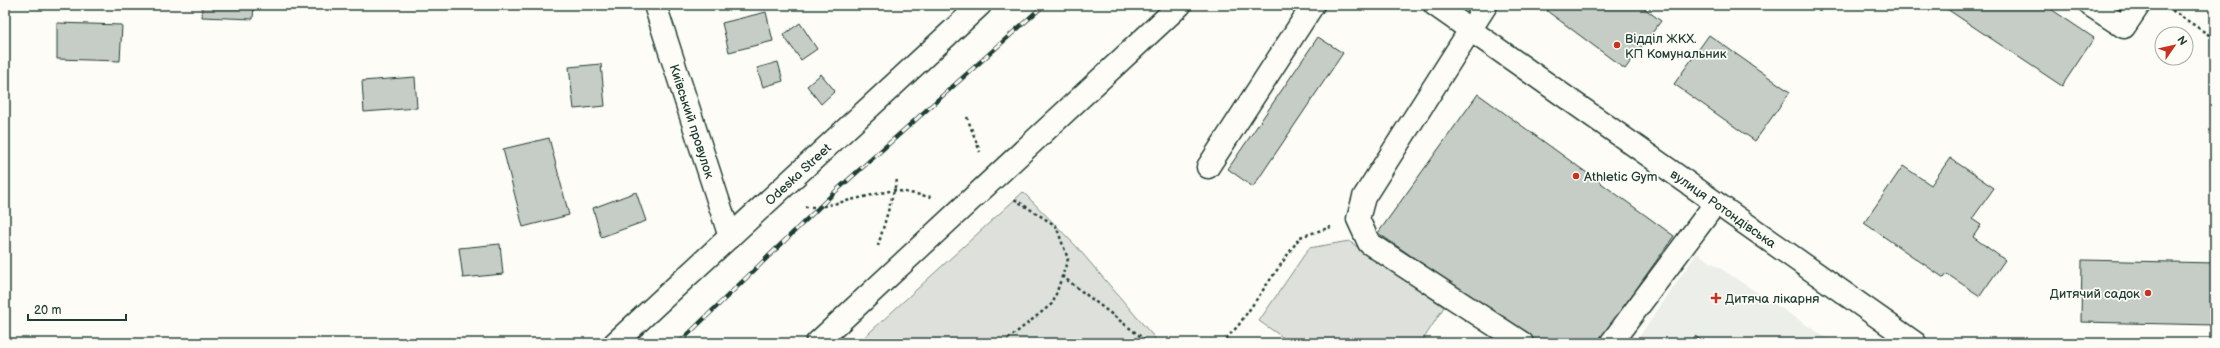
<svg xmlns="http://www.w3.org/2000/svg" width="2220" height="348" viewBox="0 0 2220 348" font-family="'Balsamiq Sans',sans-serif">
	<style>
		.built { fill: #eceee9 }
		.green { fill: #dde0db; stroke: #7e8e88 }
		.building { fill: #c6cdc7; stroke: #1f3d34 }
		.lines { fill: none; stroke-linecap: round; stroke-linejoin: round }
		.minor-casing { stroke: #1f3d34; stroke-width: 25 }
		.path { stroke: #1f3d34; stroke-width: 2.5; stroke-dasharray: 3 3; stroke-linecap: butt }
		.minor { stroke: #fdfcf7; stroke-width: 22 }
		.rail-casing { stroke: #1f3d34; stroke-width: 4.5 }
		.rail { stroke: #fdfcf7; stroke-width: 3; stroke-dasharray: 9; stroke-linecap: butt }
		.poi-dot { fill: #c8321e; stroke: #fdfcf7; stroke-width: 1.5 }
		.labels { text-anchor: middle; stroke-width: 3.5; stroke-linejoin: round; paint-order: stroke }
		.poi-label { font-size: 13px; fill: #1f3d34; stroke: #fdfcf7; text-anchor: start }
		.street-label { font-size: 13px; fill: #1f3d34; stroke: #fdfcf7 }
	</style>
	<rect width="100%" height="100%" fill="#fdfcf7"/>
	<filter id="ink" filterUnits="userSpaceOnUse"><feTurbulence type="fractalNoise" baseFrequency=".025" numOctaves="2"/><feDisplacementMap in="SourceGraphic" scale="8" xChannelSelector="R" yChannelSelector="G"/><feConvolveMatrix kernelMatrix="1 2 1 2 8 2 1 2 1" color-interpolation-filters="sRGB"/></filter>
	<g filter="url(#ink)">
		<path class="built" d="M 1697,253 L 1834,343 L 1635,343 Z"/>
		<path class="green" d="M 1023,192 L 1076,246 L 1159,343 L 858,343 Z
			M 1349,241 L 1444,307 L 1421,343 L 1291,343 L 1259,321 L 1309,248 Z"/>
		<path class="building" d="M 202,5 L 254,5 L 253,19 L 202,17 Z
			M 1552,5 L 1640,5 L 1661,21 L 1625,69 L 1547,11 Z
			M 1941,5 L 2045,5 L 2094,38 L 2062,86 Z
			M 766,12 L 773,41 L 729,52 L 722,23 Z
			M 57,23 L 122,25 L 120,61 L 57,59 Z
			M 800,23 L 817,49 L 801,60 L 783,35 Z
			M 1709,35 L 1790,92 L 1755,141 L 1674,84 Z
			M 1318,37 L 1343,53 L 1253,187 L 1228,169 Z
			M 778,62 L 783,81 L 763,87 L 757,68 Z
			M 601,64 L 605,106 L 574,109 L 569,67 Z
			M 821,74 L 835,91 L 821,104 L 807,86 Z
			M 415,77 L 417,108 L 364,112 L 362,81 Z
			M 1478,94 L 1674,236 L 1600,340 L 1596,343 L 1537,343 L 1378,233 Z
			M 549,138 L 569,215 L 523,227 L 503,149 Z
			M 1950,158 L 1994,188 L 1972,219 L 1981,225 L 1973,237 L 2005,260 L 1980,296 L 1947,274 L 1944,278 L 1864,223 L 1903,166 L 1931,185 Z
			M 636,192 L 646,221 L 601,237 L 593,208 Z
			M 500,244 L 503,274 L 463,278 L 459,248 Z
			M 2082,260 L 2215,263 L 2215,325 L 2081,322 Z
			M 1695,336 L 1705,343 L 1690,343 Z"/>
		<g class="lines">
			<defs>
				<g id="minor">
					<path id="s1" d="M 655,5 L 730,237"/>
					<path id="s2" d="M 1435,5 L 1915,343"/>
					<path d="M 1486,5 L 1364,197 L 1358,219 L 1369,243 L 1522,343"/>
					<path d="M 2090,5 L 2124,27 L 2139,5"/>
					<path d="M 1208,167 L 1313,5"/>
					<path id="s3" d="M 615,343 L 980,5"/>
					<path d="M 817,343 L 1180,5"/>
					<path d="M 1611,343 L 1715,204"/>
				</g>
			</defs>
			<use href="#minor" class="minor-casing"/>
			<path class="path" d="M 2167,7 L 2215,39
				M 967,117 L 980,152
				M 805,207 L 820,207 L 894,190 L 931,197
				M 878,246 L 897,180
				M 1062,276 L 1149,343
				M 1003,343 L 1053,303 L 1068,259 L 1056,226 L 1014,199
				M 1222,343 L 1238,326 L 1300,237 L 1331,227"/>
			<use href="#minor" class="minor"/>
			<defs>
				<path id="rail" d="M 679,343 L 837,190 L 1044,5"/>
			</defs>
			<use href="#rail" class="rail-casing"/>
			<use href="#rail" class="rail"/>
		</g>
	</g>
	<g class="poi-dot">
		<circle cx="1617" cy="45" r="4"/>
		<circle cx="1576" cy="176" r="4"/>
		<circle cx="2148" cy="293" r="4"/>
		<path d="M1714 292h4v4h4v4h-4v4h-4v-4h-4v-4h4z"/>
	</g>
	<g class="labels">
		<g class="poi-label">
			<text x="1625" y="43">Відділ ЖКХ.<tspan x="1625" dy="15">КП Комунальник</tspan></text>
			<text x="1584" y="181">Athletic Gym</text>
			<text x="2140" y="298" text-anchor="end">Дитячий садок</text>
			<text x="1725" y="303">Дитяча лікарня</text>
		</g>
		<g class="street-label">
			<text dy="5" stroke="none"><textPath href="#s1" startOffset="122">Київський провулок</textPath></text>
			<text dy="5" stroke="none"><textPath href="#s3" startOffset="249">Odeska Street</textPath></text>
			<text dy="5" stroke="none"><textPath href="#s2" startOffset="353">вулиця Ротондівська</textPath></text>
		</g>
	</g>
	<rect width="2220" height="348" fill="none" stroke="#fdfcf7" stroke-width="20"/>
	<rect x="10" y="10" width="2200" height="328" fill="none" stroke="#1f3d34" stroke-width="1.5" filter="url(#ink)"/>
	<g transform="translate(2174 46) rotate(56)"><circle r="19" fill="#fdfcf7" stroke="#a4b0a9"/>
	<path d="M0-3L7 15L0 10L-7 15Z" fill="#c8321e"/>
	<text y="-6" font-size="11" font-weight="bold" text-anchor="middle" fill="#1f3d34">N</text>
	</g>
	<path d="M28 314v6h98v-6" fill="none" stroke="#1f3d34" stroke-width="2"/>
	<text x="34" y="314" font-size="12" fill="#1f3d34" stroke="#fdfcf7" stroke-width="3" paint-order="stroke">20 m</text>
</svg>
